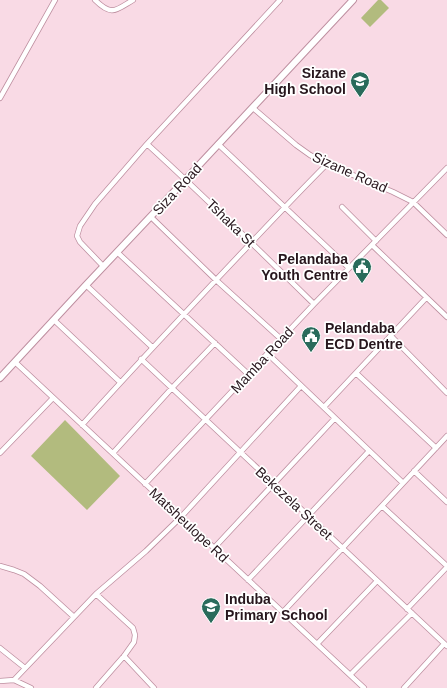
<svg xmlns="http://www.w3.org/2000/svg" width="447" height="688" viewBox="0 0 447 688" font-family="Helvetica,sans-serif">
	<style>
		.pitch { fill: #b2bb7e }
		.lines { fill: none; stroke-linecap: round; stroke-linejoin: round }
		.street-casing { stroke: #be8fa0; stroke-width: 6 }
		.secondary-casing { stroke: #be8fa0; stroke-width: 8 }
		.street { stroke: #fff; stroke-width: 4.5 }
		.secondary { stroke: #fff; stroke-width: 6 }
		.labels { text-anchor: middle; stroke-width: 3.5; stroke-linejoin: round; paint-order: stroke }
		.poi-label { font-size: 14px; font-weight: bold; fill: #27161d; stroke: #fff; text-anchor: end }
		.street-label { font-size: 14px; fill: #27161d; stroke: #fff }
	</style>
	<rect width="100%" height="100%" fill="#f9dae5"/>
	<path class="pitch" d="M 378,0 L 381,0 L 389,8 L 370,27 L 361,18 Z
		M 65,420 L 120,476 L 87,510 L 31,456 Z"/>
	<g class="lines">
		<defs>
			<path id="street" d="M 95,0 C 112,17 116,10 133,0
				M 0,98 L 55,0
				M 253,108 L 296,145 L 310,155 L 327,164 L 393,192 L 413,202 L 447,235
				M 147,144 C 204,196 259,250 314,304
				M 218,144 L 349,268
				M 342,207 L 376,241
				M 151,217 L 216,280 L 281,339
				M 372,245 L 447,317
				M 117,252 L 248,374
				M 103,266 L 80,242 L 77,236 L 80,226 L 95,204 L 147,144 L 280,0
				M 86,285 L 152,347
				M 54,320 L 120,382
				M 391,336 L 447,393
				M 268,354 L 403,483
				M 141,359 L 447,646
				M 15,362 L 364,688
				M 356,373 L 436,448
				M 324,407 L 426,298
				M 82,425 C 126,376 171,328 216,280 C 253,241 289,202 327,164
				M 0,453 L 53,398
				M 113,453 L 172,388 L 215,343
				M 414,471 L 447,502
				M 145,484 L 314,304 L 447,168
				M 382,506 L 447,566
				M 214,548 L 335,418
				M 0,566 L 14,570 L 24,574 L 40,586 L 74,617
				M 248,580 L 369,451
				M 407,609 L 447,567
				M 283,612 L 447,436
				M 317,644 L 377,581
				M 0,648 L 25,668
				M 124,656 L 154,688
				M 350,675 L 412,613
				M 14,680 L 96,594 L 146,551 L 181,517 L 301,386
				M 0,681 L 14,680 L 31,688
				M 96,688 L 124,656 L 134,642 L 135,635 L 133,628 L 96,594
				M 404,688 L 444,644"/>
			<path id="secondary" d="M 0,378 L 86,285 L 186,179 L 353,0"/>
		</defs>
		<use href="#street" class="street-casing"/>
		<use href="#secondary" class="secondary-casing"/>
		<use href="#street" class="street"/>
		<use href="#secondary" class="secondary"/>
	</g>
	<defs>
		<symbol id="school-pin" viewBox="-11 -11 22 30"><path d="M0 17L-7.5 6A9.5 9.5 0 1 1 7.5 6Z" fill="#296b5b" stroke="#fff"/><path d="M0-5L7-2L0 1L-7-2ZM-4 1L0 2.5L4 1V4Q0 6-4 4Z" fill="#fff"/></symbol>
		<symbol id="civic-pin" viewBox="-11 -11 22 30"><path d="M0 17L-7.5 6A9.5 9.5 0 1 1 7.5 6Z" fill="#296b5b" stroke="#fff"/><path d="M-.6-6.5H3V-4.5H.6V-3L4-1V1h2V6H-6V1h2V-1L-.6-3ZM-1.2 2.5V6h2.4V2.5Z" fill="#fff"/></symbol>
	</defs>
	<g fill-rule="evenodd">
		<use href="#school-pin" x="349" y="70" width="22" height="30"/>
		<use href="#civic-pin" x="351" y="256" width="22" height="30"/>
		<use href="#civic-pin" x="300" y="325" width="22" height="30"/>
		<use href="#school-pin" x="200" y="596" width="22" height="30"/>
	</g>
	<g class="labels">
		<g class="poi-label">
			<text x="346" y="78">Sizane<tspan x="346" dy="16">High School</tspan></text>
			<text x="348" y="264">Pelandaba<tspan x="348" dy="16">Youth Centre</tspan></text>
			<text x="325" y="333" text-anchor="start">Pelandaba<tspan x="325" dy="16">ECD Dentre</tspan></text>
			<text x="225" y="604" text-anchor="start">Induba<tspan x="225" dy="16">Primary School</tspan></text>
		</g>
		<g class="street-label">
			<text transform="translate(350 172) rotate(24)" y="5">Sizane Road</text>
			<text transform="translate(177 189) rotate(-47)" y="5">Siza Road</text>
			<text transform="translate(231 223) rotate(44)" y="5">Tshaka St</text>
			<text transform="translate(262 360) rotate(-47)" y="5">Mamba Road</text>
			<text transform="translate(294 503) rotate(43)" y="5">Bekezela Street</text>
			<text transform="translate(189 525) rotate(43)" y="5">Matsheulope Rd</text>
		</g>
	</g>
</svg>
